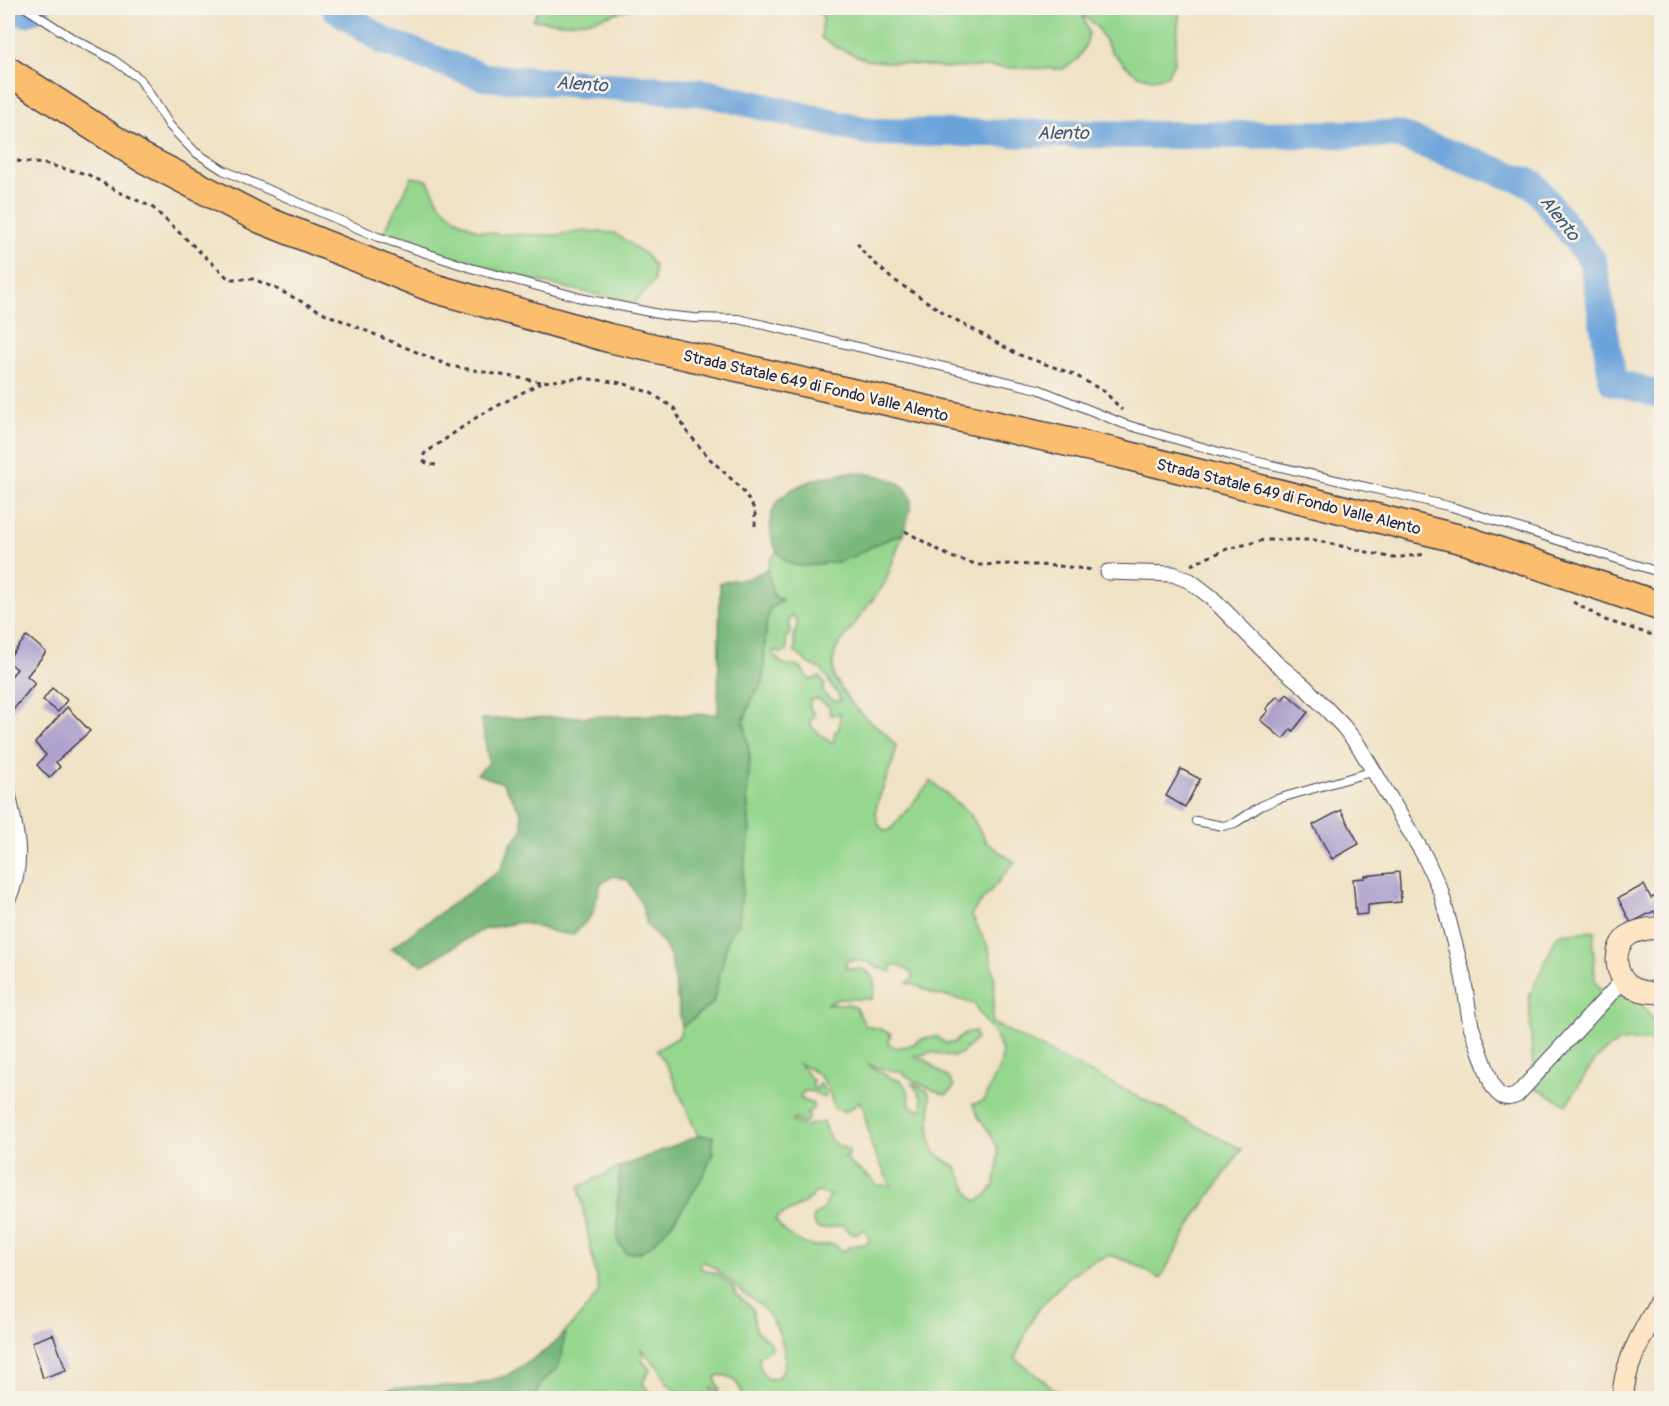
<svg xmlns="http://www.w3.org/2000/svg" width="1669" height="1406" viewBox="0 0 1669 1406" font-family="Pangolin,sans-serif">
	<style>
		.green { fill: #96d78f; stroke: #5c7c65; stroke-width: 1.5; fill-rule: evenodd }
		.forest { fill: #78b87a; stroke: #4d6d5a; stroke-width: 1.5 }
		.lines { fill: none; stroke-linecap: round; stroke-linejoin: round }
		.river { stroke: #6ba3da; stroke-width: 28 }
		.building { fill: #aea1cd }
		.lane-casing { stroke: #413f50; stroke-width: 10 }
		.street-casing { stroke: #413f50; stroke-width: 17 }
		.secondary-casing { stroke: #413f50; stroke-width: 23 }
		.highway-casing { stroke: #413f50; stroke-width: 31 }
		.path { stroke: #413f50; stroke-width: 3; stroke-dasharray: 4.5 4.5; stroke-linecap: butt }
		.lane { stroke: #fff; stroke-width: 8 }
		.street { stroke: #fff; stroke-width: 15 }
		.secondary { stroke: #fde5c5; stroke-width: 21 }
		.highway { stroke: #fbbd6e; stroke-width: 28 }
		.labels { text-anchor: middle; stroke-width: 5; stroke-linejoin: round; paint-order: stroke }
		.street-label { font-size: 16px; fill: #22223b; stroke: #f7f3e8 }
		.water-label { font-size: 18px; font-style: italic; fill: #3f567b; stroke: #f7f3e8 }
	</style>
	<rect width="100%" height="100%" fill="#f7f3e8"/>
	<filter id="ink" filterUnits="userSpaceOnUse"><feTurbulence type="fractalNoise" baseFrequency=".0167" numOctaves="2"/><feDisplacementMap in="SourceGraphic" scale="12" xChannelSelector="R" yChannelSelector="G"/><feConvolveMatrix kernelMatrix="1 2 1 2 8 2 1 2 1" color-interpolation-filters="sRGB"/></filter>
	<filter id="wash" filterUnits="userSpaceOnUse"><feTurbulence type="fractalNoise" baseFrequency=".008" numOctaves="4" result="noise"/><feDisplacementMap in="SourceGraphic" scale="24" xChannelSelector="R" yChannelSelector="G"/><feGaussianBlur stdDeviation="1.35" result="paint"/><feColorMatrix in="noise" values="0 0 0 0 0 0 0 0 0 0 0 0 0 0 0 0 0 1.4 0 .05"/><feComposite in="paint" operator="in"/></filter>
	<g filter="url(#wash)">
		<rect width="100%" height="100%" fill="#f0e2c4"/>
		<path class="green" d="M 539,8 L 632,8 L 593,20 L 565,23 L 533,20 Z
			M 816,8 L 1180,8 L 1174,62 L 1167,76 L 1152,79 L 1138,75 L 1126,66 L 1111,51 L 1097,27 L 1082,14 L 1089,33 L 1086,44 L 1078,59 L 1063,69 L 984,67 L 946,68 L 867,60 L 838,48 L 821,38 L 823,17 Z
			M 412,177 L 427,180 L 441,205 L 455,218 L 477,230 L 497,234 L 558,235 L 584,231 L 614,233 L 645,254 L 654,266 L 654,282 L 634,303 L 518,277 L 443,255 L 383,234 Z
			M 903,534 L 885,583 L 836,649 L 833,661 L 834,677 L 850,702 L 864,716 L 885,733 L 896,746 L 894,758 L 879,798 L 876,809 L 877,822 L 884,831 L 890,830 L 931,781 L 970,814 L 987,843 L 1015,862 L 971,914 L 989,949 L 995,982 L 992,1023 L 1242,1149 L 1197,1214 L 1160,1279 L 1133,1263 L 1110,1255 L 1089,1263 L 1067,1278 L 1035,1313 L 1015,1358 L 1066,1398 L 744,1398 C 742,1391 737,1380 729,1377 C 726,1375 722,1376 719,1375 L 715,1378 L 719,1390 L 717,1393 L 712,1387 L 710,1388 L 715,1398 L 692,1398 L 673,1389 L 667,1383 L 660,1369 L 640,1348 L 643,1355 L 642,1360 L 650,1370 L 643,1382 L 644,1386 L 657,1398 L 666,1392 L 671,1392 L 682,1398 L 535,1398 L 540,1384 L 558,1368 L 562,1354 L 565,1332 L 583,1313 L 599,1292 L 579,1187 L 620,1167 L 617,1210 L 674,1221 L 704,1171 L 713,1153 L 713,1137 L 698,1136 L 670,1071 L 657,1050 L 679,1037 L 682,1027 L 713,1003 L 729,935 L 739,923 L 745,857 L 750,835 L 747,795 L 750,758 L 744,720 L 752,699 L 763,682 L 766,625 L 770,609 L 781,599 L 775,597 C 767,580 763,566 777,551 L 789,563 L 842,561 L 876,544 ZM 792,615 C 803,625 794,627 794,638 C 794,645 797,645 794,652 L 804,659 L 807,663 L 821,669 L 828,678 L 830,684 L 839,695 L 840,701 C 832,702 825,697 822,690 L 825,685 L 820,677 L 810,680 C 805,676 805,672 801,668 C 797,664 792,666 787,665 C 781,664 775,657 772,653 L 775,650 L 780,654 L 787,651 L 786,638 L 791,633 L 789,620 ZM 818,699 L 829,706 L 830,715 L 840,713 L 839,730 L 835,731 L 833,743 L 831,743 C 823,735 814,733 810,722 L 814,716 L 813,712 L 810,709 L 810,700 ZM 851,960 C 866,959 878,969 892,972 L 891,965 L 899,965 L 912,973 L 913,978 L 907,983 L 916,985 L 936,995 L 951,997 L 975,1004 C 978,1014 984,1019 990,1028 C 1008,1052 1003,1061 991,1085 C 985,1097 988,1102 973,1104 L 978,1117 L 990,1133 L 998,1149 L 998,1169 L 994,1185 L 986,1196 L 976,1201 C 965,1191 965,1181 957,1169 C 952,1162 940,1159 935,1152 C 924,1136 935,1109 928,1091 L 912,1083 L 921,1097 L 923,1108 L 919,1110 L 910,1106 L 908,1089 L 901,1081 L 889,1077 L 867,1064 L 887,1070 L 899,1071 L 918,1083 L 946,1095 L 954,1087 L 949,1078 L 937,1070 L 926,1060 L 914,1057 L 931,1052 L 953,1057 L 962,1053 L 976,1039 L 975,1031 C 966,1032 960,1036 954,1043 L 945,1043 L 936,1036 L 922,1039 L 911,1045 L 897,1048 L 888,1044 L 891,1034 L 883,1030 L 866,1026 L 856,1008 L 848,1004 L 826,1004 L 839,999 L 871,999 C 877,989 876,973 862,969 C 857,968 851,969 846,968 L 846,962 ZM 799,1064 C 824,1073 828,1085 834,1108 C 849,1114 849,1111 859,1101 L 863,1107 L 872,1147 L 891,1186 L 877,1185 C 866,1172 853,1168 843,1157 L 849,1156 L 849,1151 L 831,1141 L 823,1122 L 805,1126 L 793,1122 L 795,1119 L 804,1123 L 808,1120 L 809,1115 L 806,1114 L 813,1109 L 813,1104 L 801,1099 L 801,1094 C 808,1087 817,1094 825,1098 L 826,1094 L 822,1086 L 819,1084 L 817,1089 L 813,1087 L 812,1083 L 814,1082 ZM 816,1192 L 831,1195 L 823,1209 L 814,1216 L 813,1222 L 817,1228 C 827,1231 834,1225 844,1225 L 851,1234 L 858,1233 L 864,1229 L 868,1236 L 869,1243 L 852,1246 L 843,1251 C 828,1238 829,1247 815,1246 C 801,1245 782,1232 775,1219 C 789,1210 805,1206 816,1192 ZM 703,1261 C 719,1269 730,1282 743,1293 C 749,1298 757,1301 762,1307 C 775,1320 788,1347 784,1366 C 782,1375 777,1379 768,1379 C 761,1374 758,1365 760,1356 L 772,1348 L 770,1342 L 756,1331 L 752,1308 L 737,1295 L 733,1287 L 717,1274 L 702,1269 L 700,1266 Z
			M 1595,931 L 1593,943 L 1595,981 L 1601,990 L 1626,997 L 1639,999 L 1661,1033 L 1661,1043 C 1649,1041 1636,1039 1623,1042 C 1598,1046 1579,1085 1567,1105 L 1534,1087 L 1529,997 L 1558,934 Z"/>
		<path class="forest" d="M 855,472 C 873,475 908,477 911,501 C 912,509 905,526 903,534 C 893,537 883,541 873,546 C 863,551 852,559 840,561 C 833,563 825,563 818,564 C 812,565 805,566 799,566 C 771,563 762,519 779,500 C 798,480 829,475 855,472 Z
			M 767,569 L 773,594 L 775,597 L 782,600 L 770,609 L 766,625 L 763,682 L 752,699 L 744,720 L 750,758 L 747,795 L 750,835 L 745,857 L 739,923 L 729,935 L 713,1003 L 682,1027 L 671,959 L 664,944 L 647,925 L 642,905 L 628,880 L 613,876 L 601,883 L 592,915 L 573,935 L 554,932 L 521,922 L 484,929 L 423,965 L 403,954 L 390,949 L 501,869 L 511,844 L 523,829 L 521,812 L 503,783 L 477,774 L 489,763 L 481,719 L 718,714 L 720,583 L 732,580 L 747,579 Z
			M 698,1136 L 713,1136 C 713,1142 714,1149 712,1155 C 704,1180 664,1242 640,1252 C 636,1253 630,1253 626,1253 L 618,1242 L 617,1210 L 620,1167 Z
			M 565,1332 L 562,1354 L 558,1368 L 540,1384 L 535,1398 L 379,1398 L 377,1393 L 390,1389 L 423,1386 L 471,1386 L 508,1375 L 548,1349 Z"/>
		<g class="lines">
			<path class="river" d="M 13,8 L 25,13 L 36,8
				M 335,8 L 384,41 L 484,77 L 706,93 L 870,132 L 1157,135 L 1396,134 L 1533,184 L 1593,261 L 1613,382 L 1662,395"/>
		</g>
		<g id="blocks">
			<path class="building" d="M 27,636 L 46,652 L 27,676 L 35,683 L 13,710 L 8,706 L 8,680 L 17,669 L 8,662 L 8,659 Z
				M 52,688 L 67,700 L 58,712 L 43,700 Z
				M 1287,694 L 1308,712 L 1293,731 L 1291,729 L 1283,739 L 1260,720 L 1268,711 L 1266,709 L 1277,696 L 1282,700 Z
				M 67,707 L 90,731 L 56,762 L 60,767 L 49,778 L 37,765 L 46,755 L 35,743 Z
				M 1181,769 L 1200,779 L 1185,807 L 1166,796 Z
				M 1341,810 L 1359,844 L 1332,859 L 1313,825 Z
				M 1399,872 L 1401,902 L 1368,905 L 1368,914 L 1356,915 L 1353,879 L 1365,878 L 1365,876 Z
				M 1644,885 L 1651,898 L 1662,894 L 1662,926 L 1654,911 L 1631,923 L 1618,898 Z
				M 53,1334 L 66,1370 L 43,1378 L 32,1342 Z"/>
		</g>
	</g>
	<g filter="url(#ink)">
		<use href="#blocks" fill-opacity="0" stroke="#413f50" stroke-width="1.5"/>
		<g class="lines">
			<defs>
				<path id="lane" d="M 26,8 L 72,38 L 112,59 L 140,79 L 170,126 L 195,152 L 223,170 L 378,237 L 471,268 L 585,299 L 664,315 L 694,318 L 738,319 L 1038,389 L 1124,424 L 1233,456 L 1452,507 L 1662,573
					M 1196,821 L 1223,826 L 1235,823 L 1261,806 L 1277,799 L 1374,771"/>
				<path id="street" d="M 1108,572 L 1173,574 L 1190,581 L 1211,597 L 1275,662 L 1305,687 L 1343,726 L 1358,745 L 1424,855 L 1441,892 L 1463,976 L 1471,1026 L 1492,1085 C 1498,1096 1505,1101 1517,1095 L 1623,980
					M 8,794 C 16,830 25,864 8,899"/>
				<path id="secondary" d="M 1662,927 C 1651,929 1638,929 1629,935 C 1611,948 1614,978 1633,988 C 1642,992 1652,993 1662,993
					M 1623,1398 C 1623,1363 1646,1329 1662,1298"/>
				<path id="highway" d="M 8,71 L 141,157 L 261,219 L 433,288 L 609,338 L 1117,453 L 1468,541 L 1662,607"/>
			</defs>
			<use href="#lane" class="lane-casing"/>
			<use href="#street" class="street-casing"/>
			<use href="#secondary" class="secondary-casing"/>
			<use href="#highway" class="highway-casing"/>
			<path class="path" d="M 8,160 L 45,164 L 87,174 L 119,192 L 152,207 L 229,279 L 253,279 L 275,288 L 326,314 L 450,366 L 542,382 L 582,378 L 622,383 L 651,393 L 674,408 L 685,429 L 709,458 L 741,488 L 755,510 L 755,527
				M 857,243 L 864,253 L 891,278 L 949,316 L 1017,354 L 1073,374 L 1105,392 L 1122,410
				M 436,465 L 428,464 L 424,461 L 424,454 L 477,417 L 540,383
				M 905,531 L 951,557 L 979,565 L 1009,564 L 1059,566 L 1094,570
				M 1191,565 L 1227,549 L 1264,540 L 1315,540 L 1393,558 L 1427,554
				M 1573,602 L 1605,620 L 1662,638"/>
			<use href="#lane" class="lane"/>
			<use href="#street" class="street"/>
			<use href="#secondary" class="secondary"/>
			<use href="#highway" class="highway"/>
		</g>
	</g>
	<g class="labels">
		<g class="street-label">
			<text transform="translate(816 385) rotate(13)" y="6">Strada Statale 649 di Fondo Valle Alento</text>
			<text transform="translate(1289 496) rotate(14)" y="6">Strada Statale 649 di Fondo Valle Alento</text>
		</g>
		<g class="water-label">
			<text transform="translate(582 84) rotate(4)" y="6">Alento</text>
			<text x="1063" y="139">Alento</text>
			<text transform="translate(1560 218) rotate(52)" y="6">Alento</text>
		</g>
	</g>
	<rect width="1669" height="1406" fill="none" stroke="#f7f3e8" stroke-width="30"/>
</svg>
